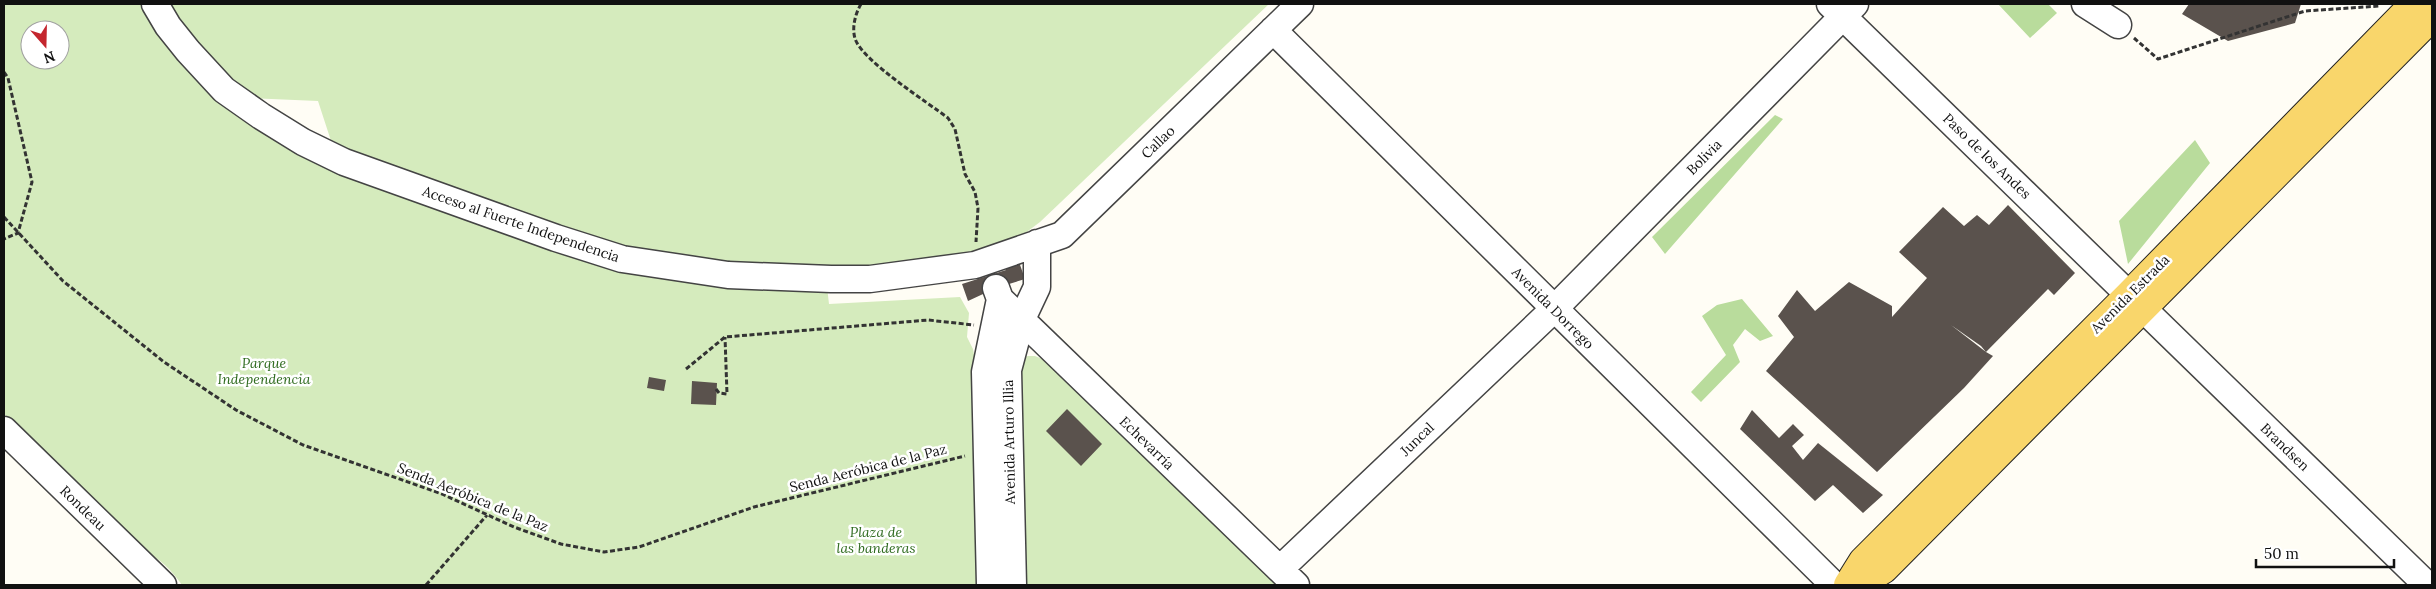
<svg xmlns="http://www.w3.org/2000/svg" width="2436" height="589" viewBox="0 0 2436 589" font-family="Lora,serif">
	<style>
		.green { fill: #d5ebbd; fill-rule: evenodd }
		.forest { fill: #b9dc9c }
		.building { fill: #5a524d; fill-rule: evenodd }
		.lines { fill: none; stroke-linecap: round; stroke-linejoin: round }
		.minor-casing { stroke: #444; stroke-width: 29 }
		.major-casing { stroke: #222; stroke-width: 30 }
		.path { stroke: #333; stroke-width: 3; stroke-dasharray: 5 2.5; stroke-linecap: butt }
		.minor { stroke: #fff; stroke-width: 26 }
		.major { stroke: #f9d66b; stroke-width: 28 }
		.labels { text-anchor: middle; stroke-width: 5; stroke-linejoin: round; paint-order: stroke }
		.street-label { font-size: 14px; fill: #111; stroke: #fff }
		.park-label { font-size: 14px; font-style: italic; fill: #2f6b1f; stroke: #fff }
	</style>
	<rect width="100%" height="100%" fill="#fffdf5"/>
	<path class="green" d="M 4,4 L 145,4 L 178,55 L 207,92 L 253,124 L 469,220 L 827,287 L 829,304 L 960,297 L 969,313 L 967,337 L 973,349 L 976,366 L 980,585 L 182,585 C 172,571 160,557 143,552 L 4,414 ZM 30,30 L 60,30 L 60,60 L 30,60 Z
		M 163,4 L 1269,4 L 1040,222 L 1012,243 L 908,269 L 744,267 L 628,251 L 333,147 L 318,101 L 249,98 L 218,74 Z
		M 1028,356 L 1035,356 L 1045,360 L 1279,585 L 1021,585 L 1017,364 L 1022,358 Z"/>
	<path class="forest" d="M 1998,4 L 2048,4 L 2057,13 L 2030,38 Z
		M 1775,115 L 1783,119 L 1665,254 L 1652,237 Z
		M 2195,140 L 2210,163 L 2128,264 L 2119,221 Z
		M 1742,299 L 1773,336 L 1760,341 L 1745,329 L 1733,345 L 1740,362 L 1701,402 L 1691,392 L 1726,355 L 1702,316 L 1717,305 Z"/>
	<path class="building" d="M 2189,4 L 2301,4 L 2295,23 L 2228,41 L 2182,14 Z
		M 2008,205 L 2075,273 L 2054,295 L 2048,289 L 1986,352 L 1993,356 L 1964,388 L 1877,472 L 1766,371 L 1794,337 L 1778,316 L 1797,290 L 1815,311 L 1849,282 L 1892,306 L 1892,317 L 1927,278 L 1899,252 L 1943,207 L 1964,226 L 1977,215 L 1989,225 ZM 1951,325 L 1981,346 L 1986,352 Z
		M 1019,262 L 1025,279 L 996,288 L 968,301 L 962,284 L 1006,270 L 1005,268 Z
		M 649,377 L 666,380 L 664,391 L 647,388 Z
		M 692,381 L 717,383 L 716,405 L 691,404 Z
		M 1067,409 L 1102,444 L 1081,466 L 1046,431 Z
		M 1752,410 L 1779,438 L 1793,424 L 1804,435 L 1792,446 L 1803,460 L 1818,443 L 1883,495 L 1863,513 L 1833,485 L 1815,501 L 1740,429 Z"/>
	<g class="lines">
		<defs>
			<path id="minor" d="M 155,4 L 168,26 L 188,51 L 224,90 L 261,116 L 303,142 L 344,162 L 556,238 L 622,259 L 728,275 L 831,279 L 870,279 L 975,265 L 1062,235 L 1300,4
				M 1830,4 L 2427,585
				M 2085,4 L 2118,25
				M 1273,30 L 1834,585
				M 1000,299 L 1296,585
				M 4,430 L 163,585
				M 1280,569 L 1553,310 L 1855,4
				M 990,585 L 985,372 L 1000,299 L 996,288
				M 1013,585 L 1008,370 L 1021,321 L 1037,287 L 1037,243"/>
			<path id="major" d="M 1848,585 L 1863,561 L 2129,295 L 2414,4
				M 1858,585 L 1884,569 L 2432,17"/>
		</defs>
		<use href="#minor" class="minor-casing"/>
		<use href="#major" class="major-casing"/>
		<path class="path" d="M 861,4 C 855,14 851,30 856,41 C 866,63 927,102 948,118 L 955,129 L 965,174 L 975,192 L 978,208 L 976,242
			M 2134,38 L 2158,59 L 2305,11 L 2380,6
			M 4,72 L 8,78 L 32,182 L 18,233 L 4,239
			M 4,217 L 63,281 L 164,362 L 236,410 L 303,445 L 442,494 L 514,527 L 561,544 L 604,552 L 639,547 L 754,507 L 965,456
			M 686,369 L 725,337 L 928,320 L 974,325
			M 716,389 L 719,393 L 727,394 L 725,337
			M 426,585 L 487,515"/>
		<use href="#minor" class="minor"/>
		<use href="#major" class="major"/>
	</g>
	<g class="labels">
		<g class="street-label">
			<text transform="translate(1158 142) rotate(-44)" y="5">Callao</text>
			<text transform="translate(1987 156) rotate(44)" y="5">Paso de los Andes</text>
			<text transform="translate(1704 157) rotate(-45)" y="5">Bolivia</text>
			<text transform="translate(521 224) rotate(19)" y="5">Acceso al Fuerte Independencia</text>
			<text transform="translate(2130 294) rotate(-45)" y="5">Avenida Estrada</text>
			<text transform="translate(1553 308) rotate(45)" y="5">Avenida Dorrego</text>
			<text transform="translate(1417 439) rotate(-44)" y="5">Juncal</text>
			<text transform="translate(1009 442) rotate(-91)" y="5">Avenida Arturo Illia</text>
			<text transform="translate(1147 443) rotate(44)" y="5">Echevarría</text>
			<text transform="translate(2285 447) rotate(44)" y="5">Brandsen</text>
			<text transform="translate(868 468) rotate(-14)" y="5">Senda Aeróbica de la Paz</text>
			<text transform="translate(473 497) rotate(22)" y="5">Senda Aeróbica de la Paz</text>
			<text transform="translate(83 508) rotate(44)" y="5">Rondeau</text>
		</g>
		<g class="park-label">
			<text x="264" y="368">Parque<tspan x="264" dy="16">Independencia</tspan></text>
			<text x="876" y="537">Plaza de<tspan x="876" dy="16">las banderas</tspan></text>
		</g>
	</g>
	<rect width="2436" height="589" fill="none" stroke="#111111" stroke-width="10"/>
	<g transform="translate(45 45) rotate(160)"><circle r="24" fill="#ffffff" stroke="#a0a0a0"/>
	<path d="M0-4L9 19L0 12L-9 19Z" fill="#c4262e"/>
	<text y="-8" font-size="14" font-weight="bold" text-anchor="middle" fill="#111111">N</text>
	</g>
	<path d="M2256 559v8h138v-8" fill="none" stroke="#111111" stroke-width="2.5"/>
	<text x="2264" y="559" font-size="15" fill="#111111" stroke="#ffffff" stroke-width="4" paint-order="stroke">50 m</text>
</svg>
